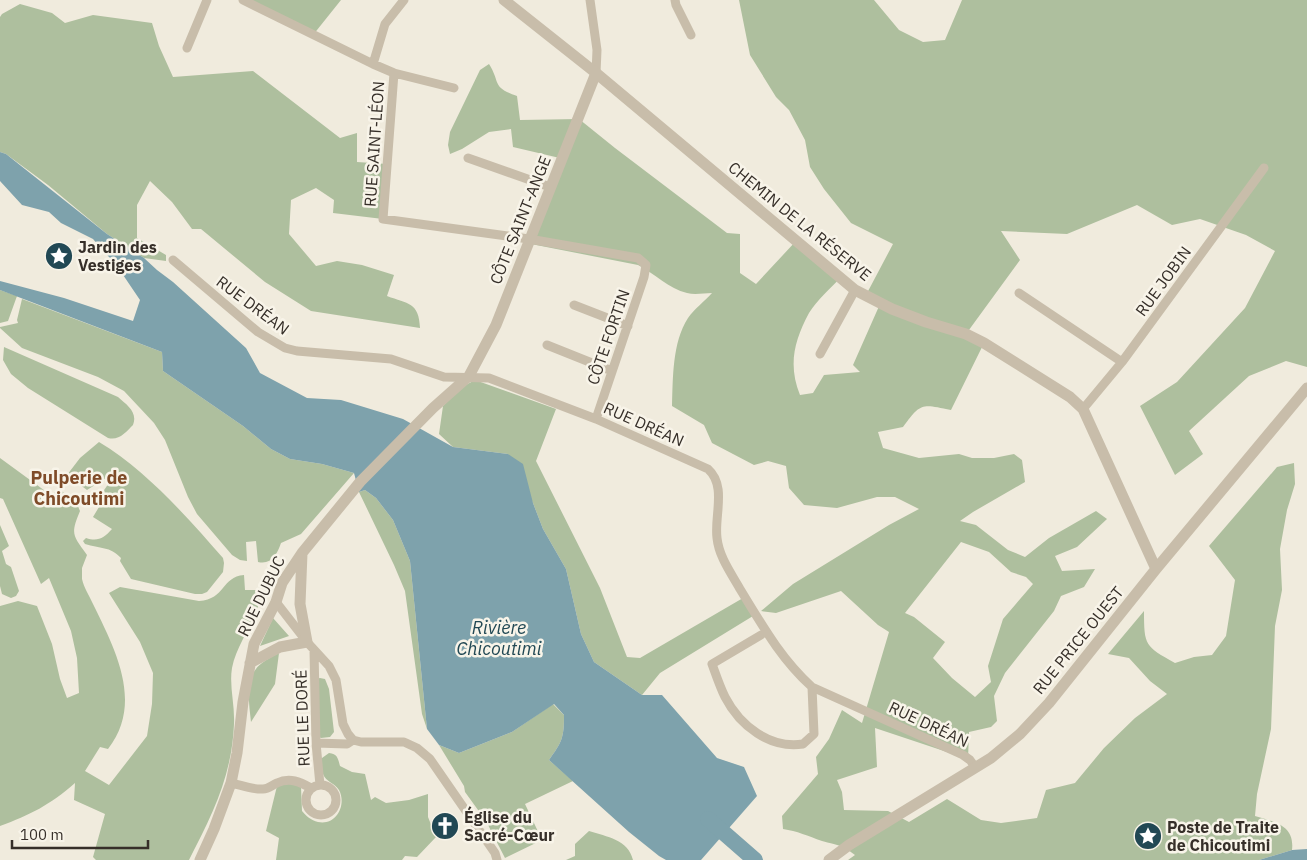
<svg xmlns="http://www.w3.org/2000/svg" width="1307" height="860" viewBox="0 0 1307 860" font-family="'IBM Plex Sans',sans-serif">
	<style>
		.green { fill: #aebf9e; fill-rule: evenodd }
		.water { fill: #7ea2ac }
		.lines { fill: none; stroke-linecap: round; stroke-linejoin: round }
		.river { stroke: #7ea2ac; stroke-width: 16 }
		.minor { stroke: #c8bdaa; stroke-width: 9 }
		.tertiary { stroke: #c8bdaa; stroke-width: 11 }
		.labels { text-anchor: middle; stroke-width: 5; stroke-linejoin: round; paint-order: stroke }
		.street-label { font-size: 16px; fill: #362f29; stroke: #f8f4e9 }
		.poi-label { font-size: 16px; font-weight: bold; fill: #362f29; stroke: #f8f4e9; text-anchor: start }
		.neighbourhood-label { font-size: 18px; font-weight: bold; fill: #7f4b28; stroke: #f8f4e9 }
		.water-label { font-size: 18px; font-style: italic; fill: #214854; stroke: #f8f4e9 }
	</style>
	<rect width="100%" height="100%" fill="#f0ebdd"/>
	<path class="green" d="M 243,0 L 341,0 L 313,35 Z
		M 739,0 L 874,0 L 899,30 L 923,42 L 945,40 L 962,0 L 1307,0 L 1307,367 L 1286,361 L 1249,376 L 1189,431 L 1203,454 L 1175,475 L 1140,406 L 1177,382 L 1245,308 L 1275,251 L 1246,235 L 1200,219 L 1172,225 L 1137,205 L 1067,234 L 1001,231 L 1020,260 L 966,334 L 984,343 L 951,410 C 922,404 921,402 903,427 L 878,432 L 883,448 L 919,458 L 959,454 L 972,458 L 994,458 L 1014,454 L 1022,460 L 1025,482 L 973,512 L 960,521 L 976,525 L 1008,550 L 1025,557 L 1049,538 L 1096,511 L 1107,519 L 1077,547 L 1055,556 L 1062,571 L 1095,569 L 1084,587 L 1061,596 L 1054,611 L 1005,673 L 994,696 L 997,721 L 991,727 L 969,732 L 968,759 L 875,728 L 877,767 L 837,780 L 842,792 L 844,810 L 888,811 L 909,822 L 947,799 L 981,820 L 1001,823 L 1037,818 L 1046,790 L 1075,783 L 1104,748 L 1135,718 L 1167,694 L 1150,681 L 1129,658 L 1108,654 L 1144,611 C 1144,646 1145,646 1175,663 L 1194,657 L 1212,655 L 1226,636 L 1235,580 L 1209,546 L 1277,467 L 1294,463 L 1295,484 L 1287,510 L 1280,549 L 1282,590 L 1275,626 L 1271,729 L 1257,794 L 1255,816 C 1274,822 1295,825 1292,850 L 1259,860 L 848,860 L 855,855 C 840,843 838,846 822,841 C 808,836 797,831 783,829 L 782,816 L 818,774 L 816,757 L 829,739 L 842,710 L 862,723 L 889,632 L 878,625 L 841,591 L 776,613 L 761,611 L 793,584 L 889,525 L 919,509 L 895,497 L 877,497 L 837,508 L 804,505 L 789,488 L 786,466 L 768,461 L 754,465 L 712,443 L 704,425 L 672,406 C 673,378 672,343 688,318 C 694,309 705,301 712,293 C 704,293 695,295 687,293 C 669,289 654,273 638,265 L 531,244 L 564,159 L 513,147 L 511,129 L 489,132 L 462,149 L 450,154 L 448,145 L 450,132 L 480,70 L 489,64 C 501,83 491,87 517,96 L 520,120 L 579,119 L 615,148 L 727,233 L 740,234 L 740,273 L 756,284 L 796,241 L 841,277 C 831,288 817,300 809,313 C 794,341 788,365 800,395 L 813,393 L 824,375 L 860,372 L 853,365 L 880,304 L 866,295 L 893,244 L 851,223 L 824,189 L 810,167 L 805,140 L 789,110 L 776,97 L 750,55 ZM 961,542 L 989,552 L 1011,572 L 1026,577 L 1033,584 L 1003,619 L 988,666 L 991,682 L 975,697 L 952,678 L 933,658 L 945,642 L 914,617 L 905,613 Z
		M 20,4 L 52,13 L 65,23 L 93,15 L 152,23 L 159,46 L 173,77 L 253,71 L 340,138 L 357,133 L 357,162 L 387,164 L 383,219 L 333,213 L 334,200 L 316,188 L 291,200 L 289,234 L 316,266 L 337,261 L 362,265 L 394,275 L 387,296 C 408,304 419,302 420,328 L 311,311 L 265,282 L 201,229 L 192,229 L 172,202 L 150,181 L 137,205 L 137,238 L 166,255 L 166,261 L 144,258 L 107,234 L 48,185 L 6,154 L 0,152 L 0,17 L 2,14 Z
		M 0,290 L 17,296 L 8,321 L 0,323 Z
		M 22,299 L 162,352 L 163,371 L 243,426 L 271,449 L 290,459 L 322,464 L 354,473 L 301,534 L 281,543 C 277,554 272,565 258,562 L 256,541 L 246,542 L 247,561 L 240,560 L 232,555 L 197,514 L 188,497 L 165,440 L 154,423 L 124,391 L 98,377 L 22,348 L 0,328 L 0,327 L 18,323 L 17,320 Z
		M 4,347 L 118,397 C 127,405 138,412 133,425 C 126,432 119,441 108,438 L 28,388 L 11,374 L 3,360 Z
		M 475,380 L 556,409 L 536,461 L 600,588 L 627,657 L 640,658 L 743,598 L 753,616 L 660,673 L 642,695 L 594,662 L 581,634 L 566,569 L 543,529 L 533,503 L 508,454 L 453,447 L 439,434 L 443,406 L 462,387 Z
		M 99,442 C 146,470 187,517 223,558 L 224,563 L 223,572 L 207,592 L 202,594 L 195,594 L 131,579 L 120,561 L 121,558 C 110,546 100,549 85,544 L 83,541 L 86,538 C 98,542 104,538 112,529 L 93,517 L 105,497 L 102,493 L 109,483 L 106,478 L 87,490 L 67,475 L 80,458 Z
		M 0,458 L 52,496 L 58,488 L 77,504 L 80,511 C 70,535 73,535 87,555 L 82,568 L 82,579 C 84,588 89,595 93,604 C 115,649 144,703 108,749 L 100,747 L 85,771 L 109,785 L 147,736 L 152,704 L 153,673 L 140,642 L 109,593 L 120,587 L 199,601 C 226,599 221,577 244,575 L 245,590 L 261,590 C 260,618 237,641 232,668 C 229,686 235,705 234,724 C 232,776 212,815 189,860 L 96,860 L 93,857 L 105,814 L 74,800 L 75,783 C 50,805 30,815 0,826 L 0,606 L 18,601 L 37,606 L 52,644 L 60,679 L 67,698 L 79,693 L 77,658 L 71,631 L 49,578 L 41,584 L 3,499 L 0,498 Z
		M 365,490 L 376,498 L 393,520 L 410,561 L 427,729 L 422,714 L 405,591 L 394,565 L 359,492 Z
		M 0,525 L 9,546 L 2,551 L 6,564 L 11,567 L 19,591 L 16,596 L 11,598 L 2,594 L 0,586 Z
		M 273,618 L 289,636 L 260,646 Z
		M 279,653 L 275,684 L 251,722 C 249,703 244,676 262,663 C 267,659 273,656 279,653 Z
		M 320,678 L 325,679 L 329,689 L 334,732 L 330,737 L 321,738 L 319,737 L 316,679 Z
		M 553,704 L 564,715 C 564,738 562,742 549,760 L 573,781 L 525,804 L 542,840 L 505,858 L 486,821 L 465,792 L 464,786 L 439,745 L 459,753 L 512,732 Z
		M 329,753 C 338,754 338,759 340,766 L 352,772 L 365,774 L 371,800 L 375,797 L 386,803 L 409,800 L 428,794 L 428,817 L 436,837 L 417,857 L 405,856 L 402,860 L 276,860 L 279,838 L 266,831 L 277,786 L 294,782 L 301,787 L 302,811 C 306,816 311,820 318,822 C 336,826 347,805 339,790 C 335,783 326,782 323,774 C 321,769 322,763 322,758 Z
		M 589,831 C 607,837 628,839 633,860 L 566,860 L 575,856 L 575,844 Z"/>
	<path class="water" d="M 0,152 L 6,154 L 107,234 L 144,258 L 157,270 L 173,282 L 246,348 L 260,373 L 307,398 L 341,400 L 403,419 L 453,447 L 508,454 L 523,464 L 533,503 L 543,529 L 566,569 L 581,634 L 594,662 L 642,695 L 662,695 L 717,758 L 744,767 L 757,796 L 701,860 L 666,860 L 659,856 L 629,832 L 549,760 C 562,742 564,738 564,715 L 554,704 L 512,732 L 459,753 L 439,745 L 427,729 L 410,561 L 393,520 L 376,498 L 365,490 L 359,492 L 354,473 L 322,464 L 290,459 L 271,449 L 243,426 L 163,371 L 162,352 L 0,290 L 0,281 L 64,298 L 133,321 L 140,300 L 117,266 L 93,239 L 61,223 L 49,212 L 22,205 L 0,181 Z
		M 1307,849 L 1307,860 L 1259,860 L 1292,850 Z"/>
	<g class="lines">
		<path class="river" d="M 708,819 L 755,860"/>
		<path class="minor" d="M 243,0 L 373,64 L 394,73 L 454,88
			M 590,0 L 597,50 L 596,73
			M 675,0 L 676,5 L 691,35
			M 187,48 L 207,0
			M 373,64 L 385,24 L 404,0
			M 394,73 L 383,219 L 529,239 L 638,258 L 646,265 L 644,277 L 596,419
			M 468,158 L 550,187
			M 173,260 L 258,332 L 285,348 L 297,351 L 391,359 L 444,377 L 489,378 L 596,419 L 708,469 C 727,486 714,516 717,538 C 719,557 731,573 740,589 C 762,625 781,659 812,687 L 963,755 L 970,760 L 975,767
			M 1019,293 L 1122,362
			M 574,305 L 628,326
			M 547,345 L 612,371
			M 820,354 L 855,290
			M 1083,409 L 1122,362 L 1264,168
			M 276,602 L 307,642 L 329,666 L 336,680 L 343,724 L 348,734 L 353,740 L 361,742 L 404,742 L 417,748 L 430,759 L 495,853 L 497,860
			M 761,635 L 712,664 C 716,675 720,687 725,697 C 740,726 770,749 803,744 L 814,734 L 812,687
			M 314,650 L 316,743 L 320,785
			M 316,743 L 347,744 L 353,740
			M 231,783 C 241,785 253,790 263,789 C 269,789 272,785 277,783 C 290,777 300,782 311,788
			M306 800a15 15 0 1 1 30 0a15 15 0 1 1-30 0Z"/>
		<path class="tertiary" d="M 504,0 L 596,73 L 855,290 L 892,309 L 926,322 L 966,334 L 984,343 L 1070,397 L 1083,409 L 1156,569
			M 250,663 L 280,647 L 307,642 L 300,604 L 302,553
			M 200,860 L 214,829 L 231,783 L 237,753 L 243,702 L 254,644 L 276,602 L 282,583 L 302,553 L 360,482 L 433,408 L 469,376 L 496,325 L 596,73
			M 829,860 L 849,845 L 991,758 L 1020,734 L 1049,703 L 1156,569 L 1307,388"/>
	</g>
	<defs>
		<symbol id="sight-disc" viewBox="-11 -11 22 22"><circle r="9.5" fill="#214854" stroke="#f8f4e9"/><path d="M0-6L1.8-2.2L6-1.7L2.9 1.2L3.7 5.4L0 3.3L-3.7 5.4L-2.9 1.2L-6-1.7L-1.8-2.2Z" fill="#fff"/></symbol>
		<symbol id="church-disc" viewBox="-11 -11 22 22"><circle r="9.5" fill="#214854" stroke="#f8f4e9"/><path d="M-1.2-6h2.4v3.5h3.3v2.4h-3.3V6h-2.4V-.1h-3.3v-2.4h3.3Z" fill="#fff"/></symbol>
	</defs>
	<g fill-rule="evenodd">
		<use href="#sight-disc" x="43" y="240" width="32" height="32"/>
		<use href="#church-disc" x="429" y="810" width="32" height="32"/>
		<use href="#sight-disc" x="1132" y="820" width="32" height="32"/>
	</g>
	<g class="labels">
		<g class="street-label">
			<text transform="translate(374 144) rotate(-86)" y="6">RUE SAINT-LÉON</text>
			<text transform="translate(520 220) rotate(-68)" y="6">CÔTE SAINT-ANGE</text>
			<text transform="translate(800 221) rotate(39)" y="6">CHEMIN DE LA RÉSERVE</text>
			<text transform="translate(1163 281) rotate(-54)" y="6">RUE JOBIN</text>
			<text transform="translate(253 305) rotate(37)" y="6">RUE DRÉAN</text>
			<text transform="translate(608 337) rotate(-71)" y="6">CÔTE FORTIN</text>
			<text transform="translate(644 424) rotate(24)" y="6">RUE DRÉAN</text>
			<text transform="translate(261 596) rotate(-64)" y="6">RUE DUBUC</text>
			<text transform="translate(1078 640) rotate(-51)" y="6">RUE PRICE OUEST</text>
			<text transform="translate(302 718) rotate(-92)" y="6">RUE LE DORÉ</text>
			<text transform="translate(929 724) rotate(25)" y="6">RUE DRÉAN</text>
		</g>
		<g class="poi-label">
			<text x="78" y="253">Jardin des<tspan x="78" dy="18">Vestiges</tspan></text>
			<text x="464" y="823">Église du<tspan x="464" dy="18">Sacré-Cœur</tspan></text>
			<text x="1167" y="833">Poste de Traite<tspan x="1167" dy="18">de Chicoutimi</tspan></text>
		</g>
		<g class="neighbourhood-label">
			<text x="79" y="484">Pulperie de<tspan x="79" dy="21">Chicoutimi</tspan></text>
		</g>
		<g class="water-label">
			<text x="499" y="634">Rivière<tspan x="499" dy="21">Chicoutimi</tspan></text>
		</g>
	</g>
	<path d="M12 840v8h136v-8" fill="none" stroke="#362f29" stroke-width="2.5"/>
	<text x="20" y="840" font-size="15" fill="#362f29" stroke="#f8f4e9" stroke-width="4" paint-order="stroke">100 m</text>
</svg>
